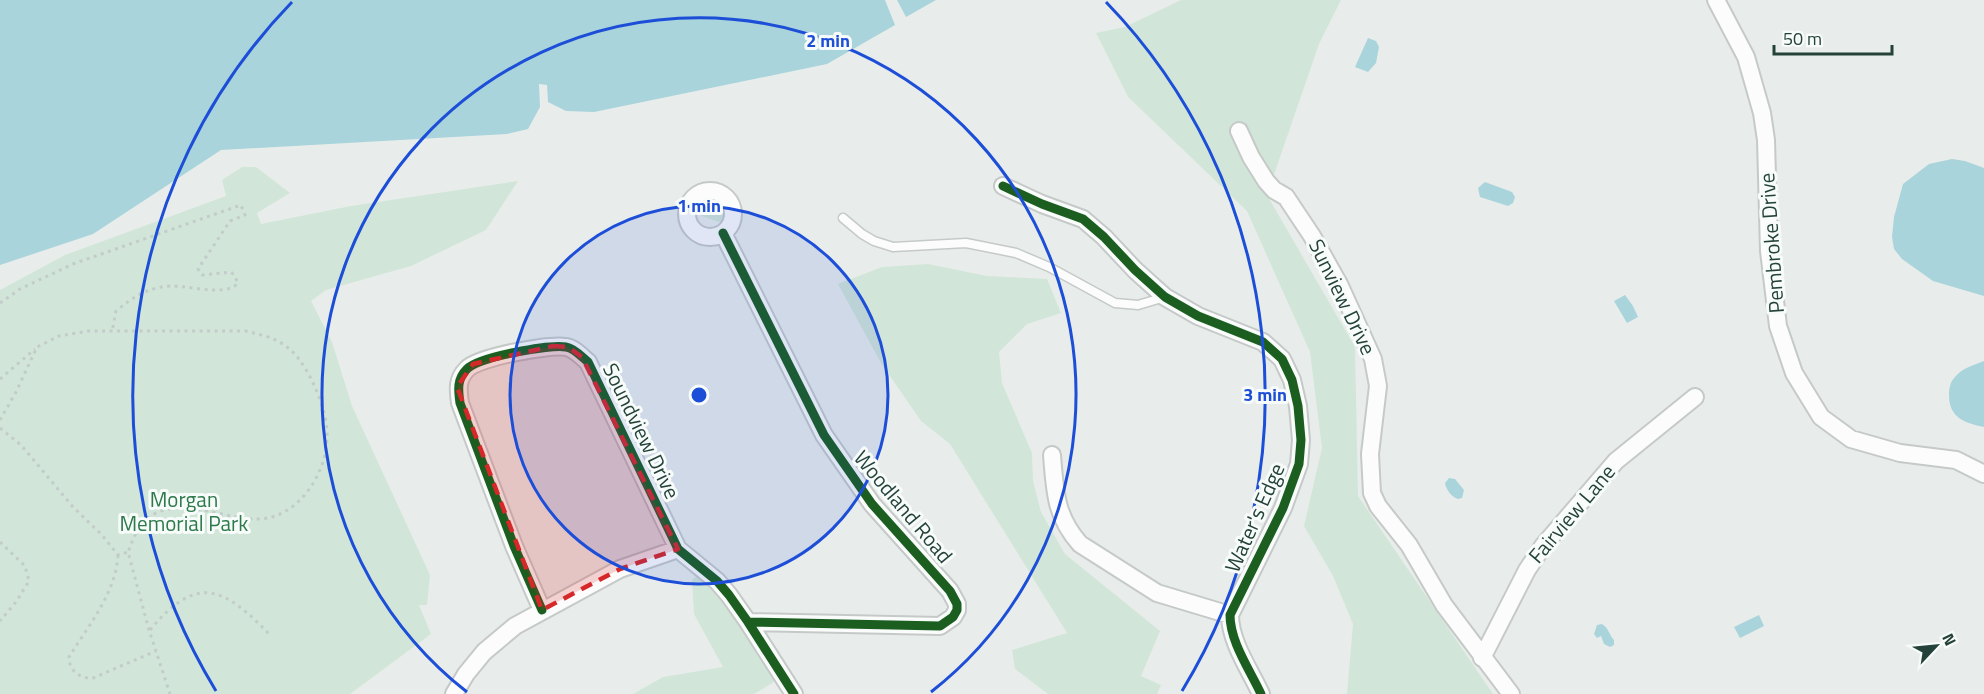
<svg xmlns="http://www.w3.org/2000/svg" width="1984" height="694" viewBox="0 0 1984 694" font-family="'Titillium Web',sans-serif">
	<style>
		.green { fill: #d1e6d8 }
		.water { fill: #a9d4db }
		.lines { fill: none; stroke-linecap: round; stroke-linejoin: round }
		.service-casing { stroke: #c5cac8; stroke-width: 11 }
		.minor-casing { stroke: #c5cac8; stroke-width: 20 }
		.path { stroke: #c3ccca; stroke-width: 3; stroke-dasharray: 3 4.5; stroke-linecap: butt }
		.service { stroke: #fcfcfc; stroke-width: 8 }
		.minor { stroke: #fcfcfc; stroke-width: 16 }
		.cycleway-casing { stroke: #f7fbf9; stroke-width: 13 }
		.cycleway { stroke: #1b5e20; stroke-width: 9 }
		.marked { fill: #d62828; fill-opacity: 0.2; stroke: #d62828; stroke-width: 4.5; stroke-dasharray: 12 8; stroke-linejoin: round }
		.ring { fill: none; stroke: #1d4ed8; stroke-width: 3 }
		.labels { text-anchor: middle; stroke-width: 6; stroke-linejoin: round; paint-order: stroke }
		.street-label { font-size: 21px; fill: #24423a; stroke: #f7fbf9 }
		.park-label { font-size: 21px; fill: #2d7a4b; stroke: #f7fbf9 }
		.centre { fill: #1d4ed8; stroke: #f7fbf9; stroke-width: 3 }
		.ring-label { font-size: 18px; text-anchor: middle; font-weight: bold; fill: #1d4ed8; stroke: #f7fbf9; stroke-width: 6; stroke-linejoin: round; paint-order: stroke }
	</style>
	<rect width="100%" height="100%" fill="#e8edeb"/>
	<path class="green" d="M 1181,0 L 1341,0 L 1319,44 L 1267,195 L 1355,347 L 1358,496 L 1493,694 L 1347,694 L 1353,624 L 1333,576 L 1304,526 L 1322,448 L 1310,352 L 1247,211 L 1128,97 L 1096,33 L 1125,27 Z
		M 242,167 L 256,167 L 290,193 L 257,213 L 261,224 L 351,206 L 518,181 L 486,230 L 411,266 L 326,290 L 311,301 L 332,342 L 352,406 L 430,575 L 427,605 L 419,605 L 431,634 L 350,694 L 0,694 L 0,290 L 65,255 L 226,196 L 222,180 Z
		M 706,207 L 722,212 L 725,215 L 724,220 L 719,222 L 702,216 L 700,210 Z
		M 928,264 L 987,276 L 1047,279 L 1061,313 L 1027,324 L 999,352 L 1002,383 L 1032,453 L 1033,481 L 1041,512 L 1065,554 L 1160,631 L 1141,676 L 1161,685 L 1157,694 L 1048,694 L 1015,669 L 1012,650 L 1067,633 L 950,444 L 921,421 L 881,363 L 838,284 L 882,267 Z
		M 699,574 L 714,586 L 777,680 L 754,694 L 633,694 L 663,677 L 723,667 L 694,614 L 692,580 Z"/>
	<path class="water" d="M 0,0 L 885,0 L 895,25 L 827,64 L 594,112 L 566,111 L 548,102 L 547,85 L 539,84 L 540,107 L 528,129 L 507,134 L 221,150 L 93,234 L 0,265 Z
		M 897,0 L 936,0 L 906,17 Z
		M 1368,38 L 1376,41 L 1379,47 L 1376,63 L 1368,72 L 1355,67 Z
		M 1952,159 L 1965,161 L 1984,168 L 1984,296 L 1933,281 L 1902,259 L 1894,249 L 1892,237 L 1894,217 L 1903,184 L 1929,164 Z
		M 1485,182 L 1512,192 L 1515,197 L 1513,203 L 1508,206 L 1480,197 L 1478,188 Z
		M 1625,295 L 1633,306 L 1638,317 L 1627,323 L 1614,301 Z
		M 1984,361 L 1984,427 C 1965,423 1949,418 1949,395 C 1949,389 1950,382 1955,377 C 1962,368 1974,365 1984,361 Z
		M 1449,478 L 1455,479 L 1464,490 L 1462,498 L 1458,499 C 1452,497 1446,490 1445,483 Z
		M 1759,615 L 1764,626 L 1740,638 L 1734,627 Z
		M 1602,624 C 1609,628 1609,635 1614,640 L 1614,645 L 1610,647 L 1604,644 L 1601,636 L 1597,638 L 1594,634 L 1597,625 Z"/>
	<g class="lines">
		<defs>
			<path id="service" d="M 843,218 L 862,234 L 874,241 L 893,247 L 966,243 L 1016,253 L 1049,267 L 1115,303 L 1138,305 L 1165,297"/>
			<path id="minor" d="M 1716,0 L 1746,57 L 1762,113 L 1766,140 L 1769,251 L 1778,326 L 1794,373 L 1821,417 L 1851,439 L 1900,453 L 1956,460 L 1984,474
				M 1239,131 L 1251,157 L 1266,181 L 1274,190 L 1286,197 L 1312,236 L 1340,286 L 1373,359 L 1378,386 L 1370,454 L 1372,493 L 1378,506 L 1409,545 L 1444,605 L 1511,694
				M 1003,186 L 1042,204 L 1083,219 L 1104,237 L 1135,270 L 1165,297 L 1198,316 L 1263,342 L 1282,359 L 1292,380 L 1298,406 L 1301,440 L 1299,464 L 1283,508 L 1230,615 C 1230,642 1250,670 1261,694
				M687 214a23 23 0 1 1 46 0a23 23 0 1 1-46 0Z
				M 723,233 L 824,435 L 872,504 L 950,591 L 957,604 L 957,610 L 953,617 L 940,626 L 748,622
				M 1052,455 C 1055,491 1055,516 1080,544 L 1157,593 L 1230,615
				M 542,610 L 514,546 L 460,403 C 458,389 457,379 467,369 C 478,357 550,344 566,347 C 574,348 582,357 588,362 L 678,549 L 717,581 L 729,595 L 748,622 L 794,694
				M 1482,658 L 1527,570 L 1543,546 L 1616,461 L 1695,397
				M 454,694 L 466,674 L 484,652 L 515,626 L 620,569 L 678,549"/>
		</defs>
		<use href="#service" class="service-casing"/>
		<use href="#minor" class="minor-casing"/>
		<path class="path" d="M 0,303 L 20,289 L 73,264 L 241,205 L 245,215 L 230,221 L 198,269 L 202,275 L 231,272 L 234,275 L 238,283 C 225,299 181,282 161,287 C 142,291 131,299 116,311 L 112,332
			M 0,379 L 35,349
			M 0,420 L 16,392 L 37,347 L 59,336 L 88,331 L 245,331 C 273,337 289,342 305,368 C 316,386 328,415 327,437 C 327,474 297,520 256,519 C 228,519 189,501 161,511 C 141,518 135,534 128,552
			M 0,428 L 21,445 L 73,507 L 102,535 L 118,555 L 128,552 L 149,630 L 170,694
			M 0,542 L 25,566 L 29,581 L 16,602 L 0,621
			M 118,555 C 116,593 88,626 69,657 C 69,671 80,679 93,678 L 156,651
			M 150,630 C 198,572 225,588 271,636"/>
		<use href="#service" class="service"/>
		<use href="#minor" class="minor"/>
		<defs>
			<path id="cycleway" d="M 1003,186 L 1042,204 L 1083,219 L 1104,237 L 1135,270 L 1165,297 L 1198,316 L 1263,342 L 1282,359 L 1292,380 L 1298,406 L 1301,440 L 1299,464 L 1283,508 L 1230,615 C 1230,642 1250,670 1261,694
				M 723,233 L 824,435 L 872,504 L 950,591 L 957,604 L 957,610 L 953,617 L 940,626 L 748,622
				M 542,610 L 514,546 L 460,403 C 458,389 457,379 467,369 C 478,357 550,344 566,347 C 574,348 582,357 588,362 L 678,549 L 717,581 L 729,595 L 748,622 L 794,694"/>
		</defs>
		<use href="#cycleway" class="cycleway-casing"/>
		<use href="#cycleway" class="cycleway"/>
	</g>
	<path class="marked" d="M 553,346 L 568,347 L 582,357 L 678,549 L 620,569 L 542,610 L 457,387 L 473,364 Z"/>
	<circle cx="699" cy="395" r="189" fill="#1d4ed8" fill-opacity=".12"/>
	<g class="ring">
		<circle cx="699" cy="395" r="189"/>
		<path d="M467 692A377 377 0 1 1 931 692"/>
		<path d="M216 691A566 566 0 0 1 292 2M1106 2A566 566 0 0 1 1182 691"/>
	</g>
	<g class="labels">
		<g class="street-label">
			<text transform="translate(1772 243) rotate(-94)" y="7">Pembroke Drive</text>
			<text transform="translate(1342 297) rotate(64)" y="7">Sunview Drive</text>
			<text transform="translate(641 431) rotate(64)" y="7">Soundview Drive</text>
			<text transform="translate(903 507) rotate(50)" y="7">Woodland Road</text>
			<text transform="translate(1572 514) rotate(-50)" y="7">Fairview Lane</text>
			<text transform="translate(1255 518) rotate(-66)" y="7">Water's Edge</text>
		</g>
		<g class="park-label">
			<text x="184" y="507">Morgan<tspan x="184" dy="24">Memorial Park</tspan></text>
		</g>
	</g>
	<circle cx="699" cy="395" r="9" class="centre"/>
	<g class="ring-label">
		<text x="828" y="47">2 min</text>
		<text x="699" y="212">1 min</text>
		<text x="1265" y="401">3 min</text>
	</g>
	<g transform="translate(1936 646) rotate(64)" stroke="#f7fbf9" stroke-width="4.5" paint-order="stroke">
	<path d="M0-4.5L10 22L0 15L-10 22Z" fill="#24423a"/>
	<text y="-9" font-size="16" font-weight="bold" text-anchor="middle" fill="#24423a">N</text>
	</g>
	<path d="M1774 45v9h118v-9" fill="none" stroke="#24423a" stroke-width="3"/>
	<text x="1783" y="45" font-size="18" fill="#24423a" stroke="#f7fbf9" stroke-width="4.5" paint-order="stroke">50 m</text>
</svg>
